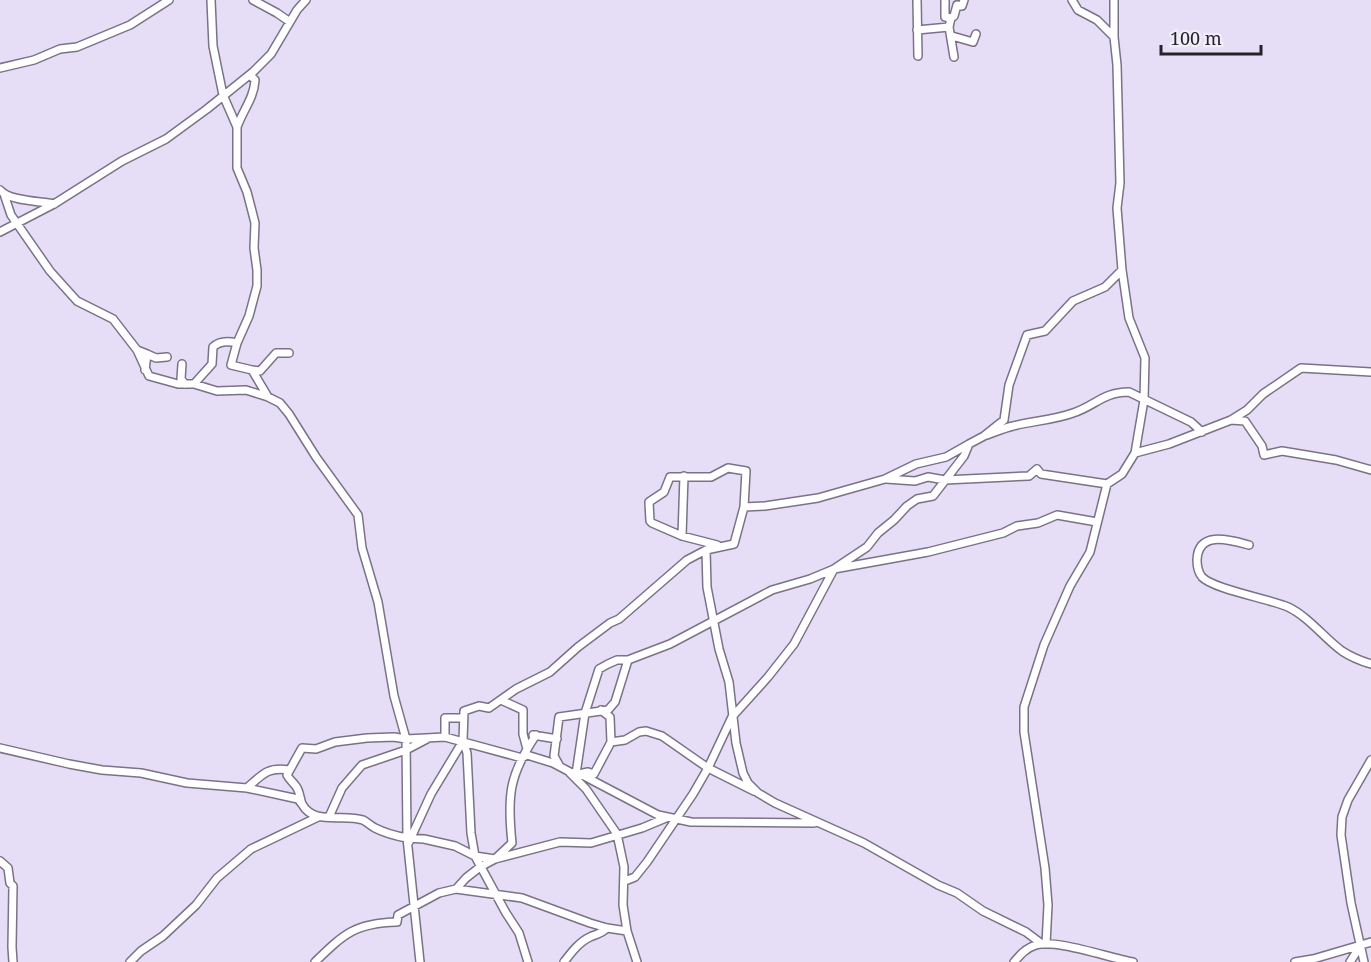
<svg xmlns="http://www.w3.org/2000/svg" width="1371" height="962" viewBox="0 0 1371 962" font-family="'Noto Serif',serif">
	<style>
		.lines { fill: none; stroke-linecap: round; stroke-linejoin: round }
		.street-casing { stroke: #7a7287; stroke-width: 10 }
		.street { stroke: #fff; stroke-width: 7 }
	</style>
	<rect width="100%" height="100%" fill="#e6def6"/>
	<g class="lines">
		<defs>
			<path id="street" d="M 211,0 L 213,46 L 223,95 L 237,127 L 237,168 L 247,192 L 255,223 L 254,248 L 257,270 L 257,286 L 249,316 L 237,343 L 231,365 L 252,370 L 268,397 L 280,403 L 289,414 L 316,457 L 358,515 L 362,548 L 378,602 L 394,696 L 406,739 L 407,838 L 424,839 L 455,846 L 475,856 L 495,859 L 560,842 L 591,843 L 642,828 L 666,818
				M 253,0 L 277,13 L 290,22
				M 917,0 L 918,56
				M 945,0 L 945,17 L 951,18
				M 1072,0 L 1078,10 L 1097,20 L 1114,37
				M 1114,0 L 1114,37 L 1117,65 L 1120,183 L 1117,208 L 1122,270 L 1129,318 L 1145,358 L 1144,400 L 1135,453
				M 917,30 L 949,27
				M 952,36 L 973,42 L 976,34
				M 954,57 L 949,27 L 951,18 L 954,16 L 957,5 L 962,6 L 964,0
				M 0,68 L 34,60 L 60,49 L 77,47 L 130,25 L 169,0
				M 237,127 C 243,110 254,98 255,80 L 250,75
				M 0,190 C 10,201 38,201 54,204
				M 4,194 L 11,215 L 50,271 L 77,301 L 113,319 L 137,350 L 149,376 L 178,384 L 194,384 L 212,364 L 213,347 C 219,341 229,341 237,343
				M 0,232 L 54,204 L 122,161 L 166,139 L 207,109 L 253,72 L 271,54 L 297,10 L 306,0
				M 137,350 L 147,354 L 145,370
				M 147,354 L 156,358 L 167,357
				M 182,364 L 181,379 L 185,384
				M 252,370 L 260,371 L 276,353 L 289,353
				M 194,384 L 217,391 L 246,390 L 268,397
				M 1231,420 L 1245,421 L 1262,446 L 1264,455 L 1282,451 L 1336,460 L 1371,470
				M 987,435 C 995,432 1004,428 1013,426 C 1032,421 1054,420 1073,413 C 1095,406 1103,392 1129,392 L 1191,422 L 1202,432
				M 969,444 L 946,457 L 916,464 L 885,479 L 818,498 L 765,506 L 744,507 L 734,544 L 706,550 L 707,587 L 719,649 L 729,682 L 736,743 L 743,773 L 748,783 L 758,793 L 775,803 L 864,843 L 938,885 L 957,893 L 983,911 L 1026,932 L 1042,944
				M 886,479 L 915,481 L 928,477 L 945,480 L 1029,476 L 1037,469 L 1041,474 L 1107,484
				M 682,536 L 684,476
				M 717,545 L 682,536 L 652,523 L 650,521 L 649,502 L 664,492 L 670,477 L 711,477 L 728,468 L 746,471 L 744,507
				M 1249,545 C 1230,540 1198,530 1197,560 C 1197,565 1198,572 1202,577 C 1213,589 1270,599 1288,607 C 1309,617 1324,638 1342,651 C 1351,657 1361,661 1371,664
				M 501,700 L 523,710 L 523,734 L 527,749
				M 601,710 L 610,717 L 611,742
				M 533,735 L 557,739
				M 445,737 L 445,718 L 463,718
				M 0,748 L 69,764 L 102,770 L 141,773 L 187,783 L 247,788 L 298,799 L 301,803
				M 559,765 L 554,756 L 559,717 L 608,710 L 615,702 L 628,660
				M 570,773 L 586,789 L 617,834 L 624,867 L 623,905 L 627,931 L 637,962
				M 576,774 L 585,713 L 599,669 L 608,664 L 617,660 L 628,660 L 670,644 L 772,590 L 810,579 L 834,569 L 928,552 L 1003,533 L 1017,526 L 1038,523 L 1057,515 L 1097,522
				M 579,774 L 588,772 L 594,774 L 611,742 L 625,740 L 639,732 L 646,731 L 662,736 L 708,768 L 754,791
				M 247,788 C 263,774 267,767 289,770
				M 329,817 L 342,788 L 362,765 L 406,750 L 427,739
				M 409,842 L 431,794 L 463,741
				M 0,861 L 8,868 L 10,883 L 13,886 L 12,947 L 13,962
				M 625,881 L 635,877 L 647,862 L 693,794 L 708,768 L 732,717 L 768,677 L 794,644 L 834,569 L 867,547 L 878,533 L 894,520 L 907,506 L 917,499 L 933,496 L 964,456 L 969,444 L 984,436 L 1004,420 L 1009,385 L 1027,335 L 1045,331 L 1073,301 L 1105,287 L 1122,270
				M 456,889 L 522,898 L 590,923 L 607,928 L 627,931
				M 1046,944 L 1048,905 L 1045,868 L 1024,732 L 1024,707 L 1044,645 L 1070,586 L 1090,552 L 1107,484 L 1122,474 L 1135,453 L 1169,444 L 1231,420 L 1247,410 L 1263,394 L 1301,368 L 1371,372
				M 130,962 L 141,951 L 163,936 L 196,905 L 217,878 L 251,849 L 318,817
				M 315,962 C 344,934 355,923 397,922 L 398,915 L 439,893 L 456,889 L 466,878 L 480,867 L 495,859 L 512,843 C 507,796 509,775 536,735
				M 420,962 L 407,838 C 396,836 385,833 375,828 C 371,826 367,822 363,820 C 343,813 314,826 302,804 C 300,799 300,794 298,790 C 296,784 290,781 287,775 L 302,748 L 316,749 L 335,742 L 367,738 L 394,737 L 406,739 L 445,737 L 522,758 L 527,755 L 553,763 L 570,772 L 584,776 L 658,815 L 691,822 L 814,823
				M 528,962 L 519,933 L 506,913 L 475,856 L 471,833 L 467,753 L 463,741 L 464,711 L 479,706 L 489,708 L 516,689 L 550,672 L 578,647 L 610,623 L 619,619 L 687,560 L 706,550
				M 564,962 C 571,953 579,942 590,937 C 597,934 601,934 607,928
				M 1014,962 C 1020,955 1026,948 1036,945 C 1057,939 1109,958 1133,962
				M 1295,962 L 1313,959 L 1371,942
				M 1350,962 L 1361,945
				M 1364,962 L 1351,903 L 1341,835 L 1342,817 L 1348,800 L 1371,760"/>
		</defs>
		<use href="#street" class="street-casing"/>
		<use href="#street" class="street"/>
	</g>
	<path d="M1161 45v9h100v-9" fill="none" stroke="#25222b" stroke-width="3"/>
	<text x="1170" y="45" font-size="18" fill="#25222b" stroke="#f2edfb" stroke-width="4.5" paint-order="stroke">100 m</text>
</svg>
